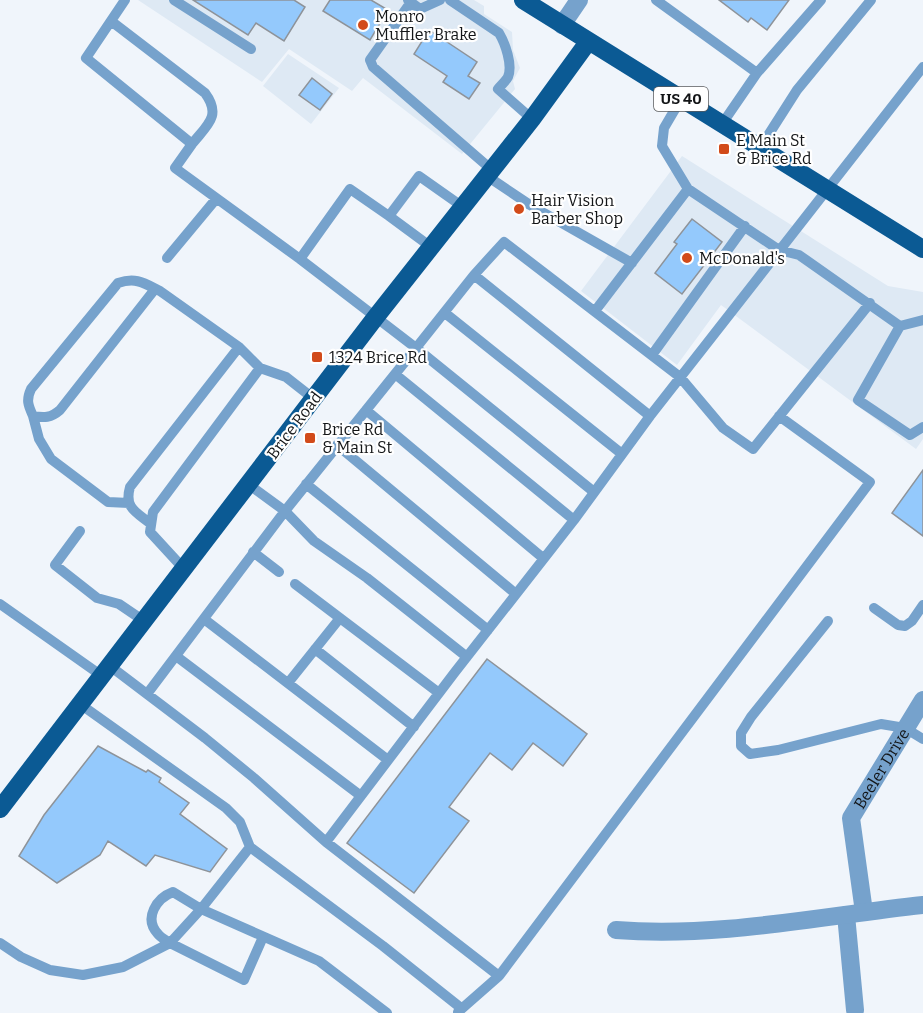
<svg xmlns="http://www.w3.org/2000/svg" width="923" height="1013" viewBox="0 0 923 1013" font-family="Bitter,serif">
	<style>
		.built { fill: #dee9f4 }
		.building { fill: #94c9fc; stroke: #8e9399; stroke-width: 1.5 }
		.lines { fill: none; stroke-linecap: round; stroke-linejoin: round }
		.lane { stroke: #76a2cc; stroke-width: 10 }
		.street { stroke: #76a2cc; stroke-width: 18 }
		.primary { stroke: #0b5a94; stroke-width: 18 }
		.poi-dot { fill: #d24b1a; stroke: #fff; stroke-width: 2 }
		.labels { text-anchor: middle; stroke-width: 4.5; stroke-linejoin: round; paint-order: stroke }
		.shield { fill: #fff; stroke: #5a5b5d; stroke-width: 1.5 }
		.shield-label { font-size: 15px; font-weight: bold; fill: #131517 }
		.poi-label { font-size: 16px; fill: #131517; stroke: #fff; text-anchor: start }
		.street-label { font-size: 16px; fill: #131517; stroke: #fff }
	</style>
	<rect width="100%" height="100%" fill="#f0f5fb"/>
	<path class="built" d="M 138,0 L 474,0 L 484,6 L 484,14 L 512,32 L 513,50 L 520,68 L 513,81 L 515,89 L 462,154 L 363,78 L 352,91 L 289,49 L 262,82 Z
		M 288,54 L 339,88 L 311,124 L 263,86 Z
		M 682,156 L 888,286 L 923,292 L 923,439 L 916,449 L 721,305 L 677,365 L 581,291 Z"/>
	<path class="building" d="M 193,0 L 294,0 L 305,7 L 284,41 L 256,23 L 248,35 Z
		M 330,0 L 371,0 L 388,10 L 370,40 L 323,11 Z
		M 719,0 L 789,0 L 767,30 L 751,18 L 748,22 Z
		M 429,30 L 477,62 L 468,76 L 480,83 L 469,99 L 443,82 L 447,76 L 414,54 Z
		M 312,78 L 332,94 L 320,110 L 299,95 Z
		M 692,219 L 722,242 L 682,294 L 655,273 L 677,244 L 674,242 Z
		M 923,470 L 923,536 L 892,513 Z
		M 487,659 L 587,734 L 563,766 L 533,743 L 512,770 L 490,753 L 449,807 L 469,821 L 414,893 L 347,843 Z
		M 98,746 L 146,772 L 148,770 L 161,778 L 159,782 L 189,803 L 180,814 L 227,849 L 210,872 L 155,855 L 146,866 L 108,841 L 100,855 L 57,883 L 19,856 L 44,815 Z"/>
	<g class="lines">
		<path class="lane" d="M 125,0 L 86,58 L 192,144 L 175,168 L 300,259 L 416,348 L 285,511 L 314,541 L 367,578 L 467,657
			M 174,0 L 251,49
			M 408,0 L 420,9 L 440,0
			M 450,0 L 499,33 C 505,43 513,65 508,77 C 506,81 501,85 498,89 L 532,119
			M 656,0 L 757,73
			M 411,2 L 370,60 L 373,67 L 492,170
			M 111,21 L 205,93 C 222,116 207,125 192,144
			M 681,99 L 664,128 L 662,146 L 688,189 L 779,250 L 799,255 L 900,326 L 923,320
			M 722,124 L 757,73 L 821,0
			M 760,148 L 797,90 L 871,0
			M 487,176 L 530,205 L 632,263
			M 389,216 L 431,247
			M 167,258 L 216,199
			M 300,259 L 350,189 L 389,216 L 419,176 L 463,207
			M 474,275 L 504,242 L 680,377 L 723,428 L 753,449 L 870,303
			M 155,289 L 60,410 C 51,418 44,418 33,416 C 28,405 26,400 31,389 L 118,283 C 136,277 144,283 160,291 L 239,347 L 260,368
			M 595,311 L 688,189
			M 445,313 L 622,454
			M 900,326 L 858,400 L 910,435 L 923,427
			M 652,355 L 745,226
			M 395,374 L 574,520
			M 366,410 L 543,558
			M 33,416 L 39,439 L 51,459 L 108,502 L 129,503
			M 337,445 L 516,594
			M 306,484 L 488,630
			M 594,492 L 416,348 L 474,275 L 650,416
			M 151,524 C 136,512 124,508 130,487 L 239,347
			M 80,531 L 55,565 L 97,598 L 119,604 L 144,621
			M 253,552 L 279,572
			M 184,569 L 150,532 L 153,512 L 260,368 L 286,377 L 314,399
			M 295,584 L 439,693
			M 0,604 L 102,676
			M 874,608 L 898,625 L 905,626 L 912,621 L 923,605
			M 204,619 L 388,760
			M 828,621 L 751,717 L 741,733 L 741,746 L 750,754 L 778,750 L 881,724 L 905,728 L 923,739
			M 315,649 L 414,727
			M 176,656 L 361,796
			M 110,666 L 205,738 L 254,778 L 326,842 L 455,672 L 574,520 L 650,416 L 923,67
			M 288,683 L 340,618
			M 147,694 L 285,511 L 248,484
			M 80,704 L 226,808 L 240,822 L 250,847 L 383,946 L 461,1008
			M 326,842 L 499,976 L 458,1012
			M 250,847 L 201,909 L 319,961 L 387,1013
			M 173,892 L 201,909 L 170,943 C 166,940 161,938 158,934 C 143,918 157,898 173,892 Z
			M 0,943 L 21,957 L 50,970 L 83,975 L 123,967 L 170,943 L 244,980 L 263,937
			M 499,976 L 870,482 L 779,416"/>
		<g class="street">
			<path d="M 562,25 L 579,0"/>
			<path id="s1" d="M 864,912 L 851,818 L 923,700"/>
			<path d="M 846,915 L 855,1010"/>
			<path d="M 616,930 C 719,938 821,916 923,905"/>
		</g>
		<path class="primary" d="M 523,0 L 923,249
			M 0,809 L 375,318 L 532,119 L 588,42"/>
	</g>
	<g class="poi-dot">
		<circle cx="363" cy="25" r="6"/>
		<rect x="718" y="143" width="12" height="12" rx="3"/>
		<circle cx="519" cy="209" r="6"/>
		<circle cx="687" cy="258" r="6"/>
		<rect x="311" y="351" width="12" height="12" rx="3"/>
		<rect x="304" y="432" width="12" height="12" rx="3"/>
	</g>
	<g class="labels">
		<rect class="shield" x="654" y="87" width="54" height="24" rx="4.5"/>
		<g class="shield-label">
			<text x="681" y="104">US 40</text>
		</g>
		<g class="poi-label">
			<text x="375" y="22">Monro<tspan x="375" dy="18">Muffler Brake</tspan></text>
			<text x="736" y="146">E Main St<tspan x="736" dy="18">&amp; Brice Rd</tspan></text>
			<text x="531" y="206">Hair Vision<tspan x="531" dy="18">Barber Shop</tspan></text>
			<text x="699" y="264">McDonald's</text>
			<text x="329" y="363">1324 Brice Rd</text>
			<text x="322" y="435">Brice Rd<tspan x="322" dy="18">&amp; Main St</tspan></text>
		</g>
		<g class="street-label">
			<text transform="translate(294 425) rotate(-53)" y="6">Brice Road</text>
			<text dy="6" stroke="none"><textPath href="#s1" startOffset="153">Beeler Drive</textPath></text>
		</g>
	</g>
</svg>
